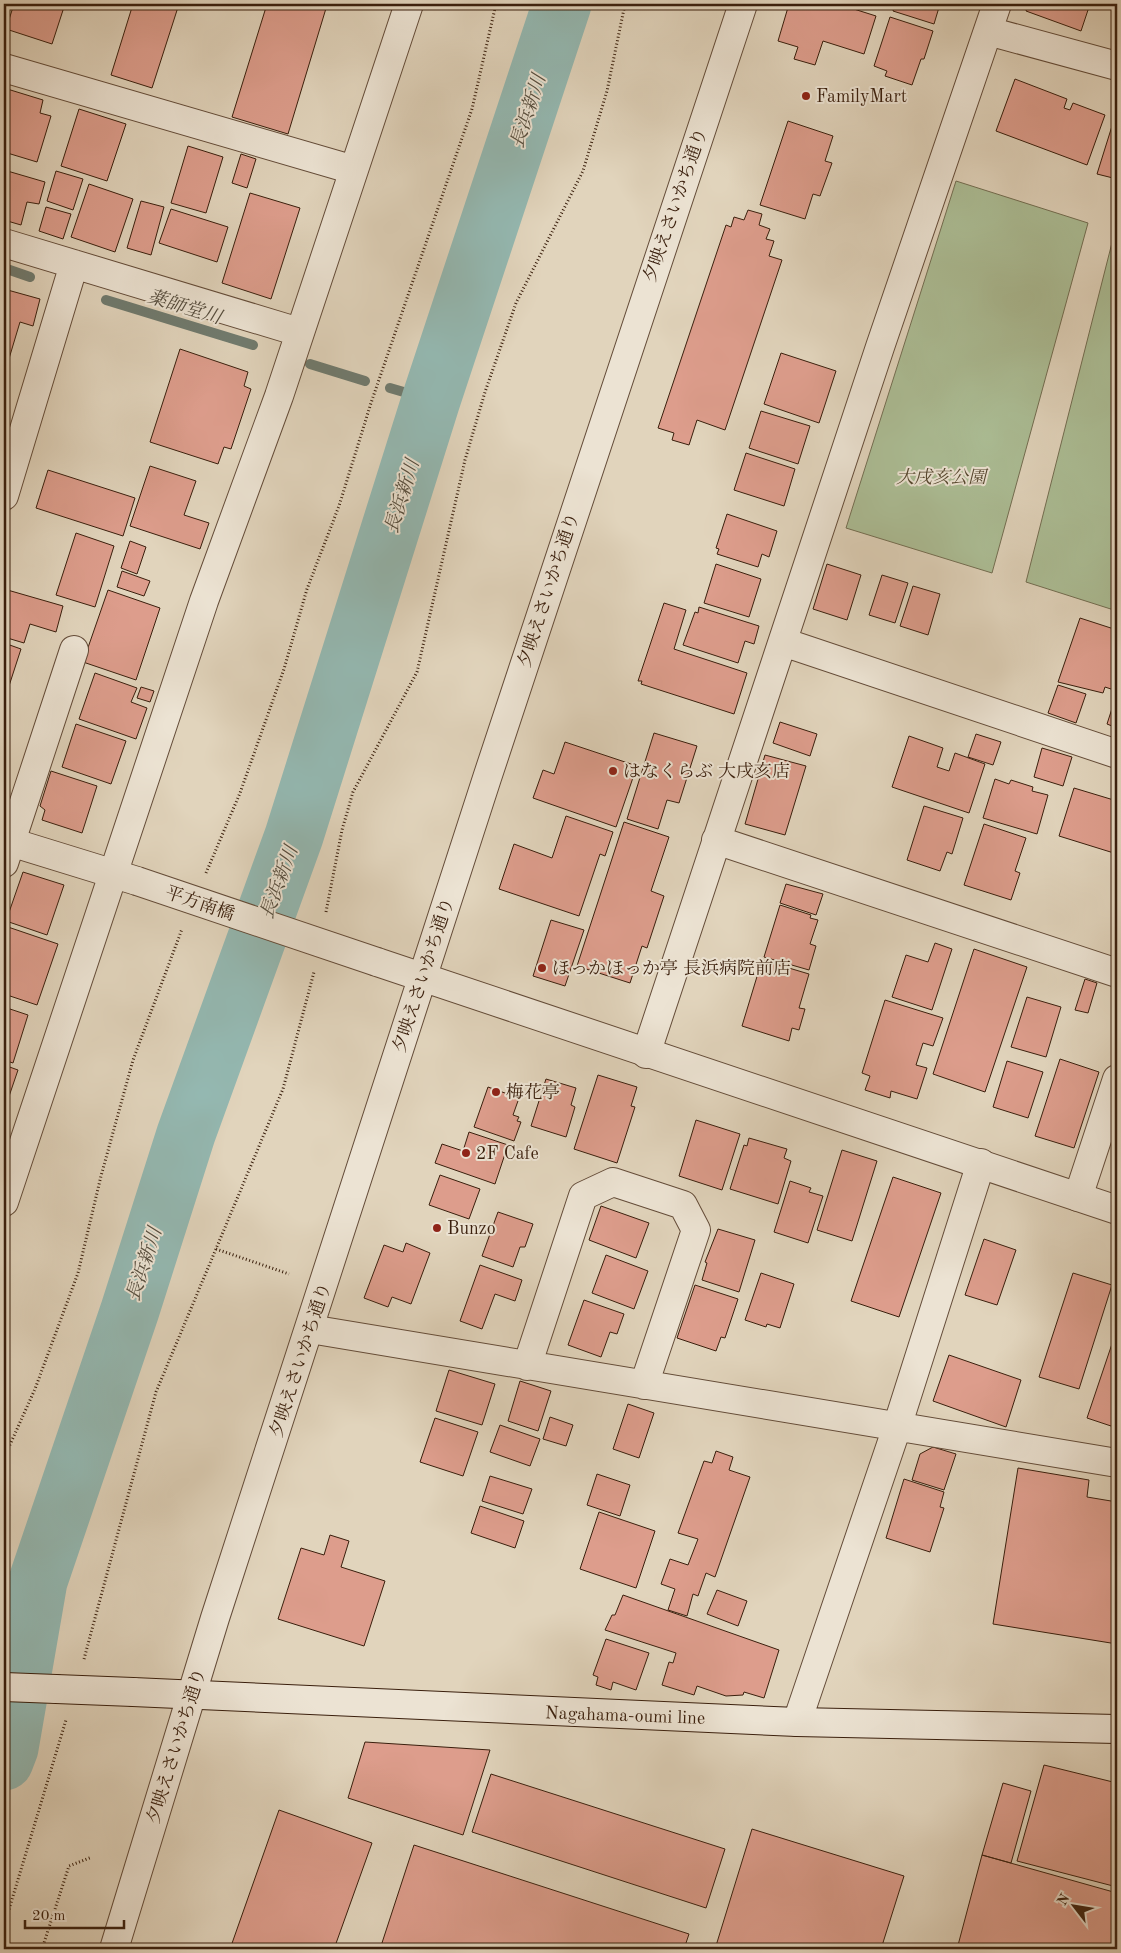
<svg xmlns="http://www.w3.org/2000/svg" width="1121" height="1953" viewBox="0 0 1121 1953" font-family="'Old Standard TT','Noto Serif JP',serif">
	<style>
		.green { fill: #acbe96; stroke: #736e52 }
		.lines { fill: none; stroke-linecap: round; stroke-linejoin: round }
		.stream { stroke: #707b6f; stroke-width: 10 }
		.river { stroke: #94b8b1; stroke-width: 59 }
		.building { fill: #dd9d8c; stroke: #3a1f0d }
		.minor-casing { stroke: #644c39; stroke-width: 30 }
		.tertiary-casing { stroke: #644c39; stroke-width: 30 }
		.secondary-casing { stroke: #3a1f0d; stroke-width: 30 }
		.path { stroke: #3a1f0d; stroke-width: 3; stroke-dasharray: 1 2.5; stroke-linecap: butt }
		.minor { stroke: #ece3d3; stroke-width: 28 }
		.tertiary { stroke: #ece3d3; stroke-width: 28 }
		.secondary { stroke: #ece3d3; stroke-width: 28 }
		.tertiary-bridge-casing { stroke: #644c39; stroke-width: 30; stroke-linecap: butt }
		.secondary-bridge-casing { stroke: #3a1f0d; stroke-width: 30; stroke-linecap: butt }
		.tertiary-bridge { stroke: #ece3d3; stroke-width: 28 }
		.secondary-bridge { stroke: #ece3d3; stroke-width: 28 }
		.poi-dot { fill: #8f2418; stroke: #ece3d3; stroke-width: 2 }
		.labels { text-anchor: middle; stroke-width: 4; stroke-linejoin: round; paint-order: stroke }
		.poi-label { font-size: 18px; fill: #3a1f0d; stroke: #ece3d3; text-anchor: start }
		.street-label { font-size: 18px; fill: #3a1f0d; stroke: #ece3d3 }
		.park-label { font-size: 18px; font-style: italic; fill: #56472f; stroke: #ece3d3 }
		.water-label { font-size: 19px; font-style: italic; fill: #554d3e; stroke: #ece3d3 }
	</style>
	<rect width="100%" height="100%" fill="#e1d4bc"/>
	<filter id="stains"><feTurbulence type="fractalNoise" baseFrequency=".004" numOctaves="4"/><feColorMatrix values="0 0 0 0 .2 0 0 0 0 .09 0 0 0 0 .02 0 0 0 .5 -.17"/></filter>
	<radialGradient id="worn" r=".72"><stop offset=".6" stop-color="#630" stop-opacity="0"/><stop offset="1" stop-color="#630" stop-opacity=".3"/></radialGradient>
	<path class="green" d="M 956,181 L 1088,223 L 992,573 L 846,528 Z
		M 1117,223 L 1117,611 L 1026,582 Z"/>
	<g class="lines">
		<path class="stream" d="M 4,268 L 30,277
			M 106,300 L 253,345
			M 310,364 L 365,381
			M 390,388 L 431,400"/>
		<path class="river" d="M 4,1761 L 9,1748 L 38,1581 L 130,1310 L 186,1134 L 294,836 L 431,400 L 562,4"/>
	</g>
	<path class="building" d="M 14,4 L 65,4 L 52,44 L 6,29 Z
		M 133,4 L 179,4 L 152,88 L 111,75 Z
		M 267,4 L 327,5 L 288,134 L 232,117 Z
		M 789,4 L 838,4 L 876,16 L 864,54 L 823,41 L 815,65 L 794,59 L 798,47 L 778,41 Z
		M 895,4 L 940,4 L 934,24 L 893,11 Z
		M 1028,4 L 1090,4 L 1081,31 L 1026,11 Z
		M 890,17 L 933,31 L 924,59 L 921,59 L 912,85 L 885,76 L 887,71 L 874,66 Z
		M 1015,79 L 1067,99 L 1064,108 L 1070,110 L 1073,103 L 1105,115 L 1087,165 L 996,131 Z
		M 4,88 L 43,100 L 40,113 L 51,116 L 37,162 L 4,152 Z
		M 79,109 L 126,124 L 107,181 L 61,166 Z
		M 1117,110 L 1117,179 L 1097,174 Z
		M 788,121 L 833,136 L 825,161 L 832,163 L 820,196 L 813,194 L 805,219 L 760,205 Z
		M 188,146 L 223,157 L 206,213 L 171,203 Z
		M 241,154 L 256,159 L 247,188 L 232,183 Z
		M 4,170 L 45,182 L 39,204 L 27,202 L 21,225 L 4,220 Z
		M 56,171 L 83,179 L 73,210 L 47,201 Z
		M 89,184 L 133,199 L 115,252 L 71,237 Z
		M 250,193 L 300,208 L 271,299 L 222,283 Z
		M 141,201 L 164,207 L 151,255 L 127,248 Z
		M 46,207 L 71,214 L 63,239 L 39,231 Z
		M 171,209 L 228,227 L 217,262 L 159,243 Z
		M 748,210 L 762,214 L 759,225 L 770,229 L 766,239 L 774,241 L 769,256 L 782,260 L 725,430 L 697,420 L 689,445 L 672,440 L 674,433 L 658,428 L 726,225 L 731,227 L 734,217 L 744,220 Z
		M 4,289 L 40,299 L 33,326 L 20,322 L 8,362 L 4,361 Z
		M 180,349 L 248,372 L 244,386 L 251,389 L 231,449 L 224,447 L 218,464 L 150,442 Z
		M 781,353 L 836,371 L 819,423 L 764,404 Z
		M 761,411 L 810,426 L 798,464 L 749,448 Z
		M 746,453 L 795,469 L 784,506 L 734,490 Z
		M 150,466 L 196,481 L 184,515 L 209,523 L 200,549 L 130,526 Z
		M 48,470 L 135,498 L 123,536 L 36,508 Z
		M 727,514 L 777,531 L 769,557 L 762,554 L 758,567 L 717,554 L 719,549 L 716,548 Z
		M 76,533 L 114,546 L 95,607 L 56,595 Z
		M 130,541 L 146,547 L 137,574 L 121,568 Z
		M 716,564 L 761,579 L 749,617 L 704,603 Z
		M 827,564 L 861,575 L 847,620 L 813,609 Z
		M 122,571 L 150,581 L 144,596 L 117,587 Z
		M 882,575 L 908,583 L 895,623 L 869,615 Z
		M 913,586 L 940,594 L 928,635 L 900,626 Z
		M 4,589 L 63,606 L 56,632 L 30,624 L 24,643 L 4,637 Z
		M 108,590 L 160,608 L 136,680 L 83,662 Z
		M 664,603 L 686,610 L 674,649 L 747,673 L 734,714 L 641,684 L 642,681 L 638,681 Z
		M 699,607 L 759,626 L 754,644 L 745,641 L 738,663 L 683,645 L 695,612 L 698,613 Z
		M 1080,618 L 1117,630 L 1117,651 L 1112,666 L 1117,668 L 1117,681 L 1114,690 L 1105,687 L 1103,693 L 1058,682 Z
		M 4,643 L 21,649 L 8,689 L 4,688 Z
		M 95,673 L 137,688 L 131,702 L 147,708 L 136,739 L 79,719 Z
		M 1058,685 L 1086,694 L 1076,723 L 1048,713 Z
		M 141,687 L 154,691 L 150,702 L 137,698 Z
		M 1117,693 L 1117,728 L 1107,724 Z
		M 780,722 L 817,734 L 810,756 L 773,743 Z
		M 76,724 L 126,741 L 111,784 L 62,767 Z
		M 654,733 L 697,746 L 679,803 L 667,800 L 658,829 L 627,819 Z
		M 976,734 L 1001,742 L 993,765 L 968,757 Z
		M 909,736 L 943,748 L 937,767 L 949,771 L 955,753 L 985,764 L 969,813 L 892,787 Z
		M 565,742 L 637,766 L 616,827 L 533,798 L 543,770 L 554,774 Z
		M 1042,748 L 1072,757 L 1063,786 L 1034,777 Z
		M 765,755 L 806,766 L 785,835 L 745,824 Z
		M 51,771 L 97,786 L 82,833 L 42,820 L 45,810 L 40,806 Z
		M 995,779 L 1009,784 L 1011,780 L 1033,787 L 1032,791 L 1048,795 L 1037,834 L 983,818 Z
		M 1074,788 L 1117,801 L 1117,854 L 1059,836 Z
		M 924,806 L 963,818 L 952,854 L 947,852 L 940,871 L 907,860 Z
		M 566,816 L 613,832 L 605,856 L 600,854 L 579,916 L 499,889 L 514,844 L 552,858 Z
		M 624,822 L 669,837 L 651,891 L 664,896 L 647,948 L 642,946 L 630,983 L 577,966 Z
		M 984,824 L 1026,838 L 1015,871 L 1020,873 L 1011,900 L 964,885 Z
		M 23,872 L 64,885 L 47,935 L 6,921 Z
		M 786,884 L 823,894 L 816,915 L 780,903 Z
		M 780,905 L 811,915 L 810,918 L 818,920 L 810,944 L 816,946 L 809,970 L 764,957 Z
		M 551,920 L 584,930 L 565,986 L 533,976 Z
		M 8,927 L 58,944 L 37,1005 L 4,994 L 4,938 Z
		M 935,943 L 952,949 L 932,1010 L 892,997 L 906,955 L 928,962 Z
		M 974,949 L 1027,967 L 985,1092 L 933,1074 Z
		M 762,960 L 809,974 L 799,1008 L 805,1009 L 799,1030 L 792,1028 L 789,1041 L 742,1026 Z
		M 1085,979 L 1097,983 L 1088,1013 L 1075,1010 Z
		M 1027,997 L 1061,1007 L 1046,1057 L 1011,1047 Z
		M 885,1000 L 943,1018 L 933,1046 L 923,1043 L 916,1065 L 927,1068 L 917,1099 L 891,1091 L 890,1098 L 865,1090 L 870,1076 L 862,1073 Z
		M 4,1007 L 28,1015 L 13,1063 L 4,1060 Z
		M 1060,1059 L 1099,1072 L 1074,1148 L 1035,1136 Z
		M 1007,1061 L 1043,1072 L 1028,1118 L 993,1107 Z
		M 4,1065 L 18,1070 L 4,1111 Z
		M 598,1075 L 637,1087 L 631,1106 L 635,1107 L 617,1163 L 574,1149 Z
		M 546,1079 L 576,1088 L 571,1105 L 575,1107 L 566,1137 L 531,1126 Z
		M 488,1087 L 519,1098 L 513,1115 L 519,1117 L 517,1121 L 521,1122 L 514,1141 L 474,1127 Z
		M 696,1120 L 740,1134 L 722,1190 L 679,1176 Z
		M 469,1132 L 508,1145 L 495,1184 L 435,1163 L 442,1144 L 463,1151 Z
		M 749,1138 L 787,1149 L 784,1158 L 791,1161 L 778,1204 L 730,1189 L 744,1145 L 747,1146 Z
		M 842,1150 L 877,1161 L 852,1241 L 817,1230 Z
		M 440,1175 L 480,1189 L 469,1219 L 429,1205 Z
		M 893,1177 L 941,1193 L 899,1317 L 851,1301 Z
		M 790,1181 L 811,1188 L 809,1192 L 823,1196 L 808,1243 L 774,1232 Z
		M 601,1206 L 649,1223 L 636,1258 L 589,1240 Z
		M 498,1212 L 533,1224 L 525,1247 L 520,1247 L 513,1267 L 482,1256 Z
		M 718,1229 L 755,1240 L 739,1292 L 702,1280 L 707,1263 L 705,1262 Z
		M 984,1239 L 1016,1250 L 997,1305 L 965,1295 Z
		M 406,1243 L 430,1253 L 411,1304 L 392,1297 L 388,1307 L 364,1298 L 384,1245 L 403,1252 Z
		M 606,1255 L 648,1271 L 634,1309 L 592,1293 Z
		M 480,1265 L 522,1280 L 515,1301 L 495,1294 L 482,1329 L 460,1321 Z
		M 761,1273 L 794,1284 L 780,1328 L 767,1324 L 766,1327 L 745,1320 Z
		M 1073,1273 L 1112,1285 L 1079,1389 L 1039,1377 Z
		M 695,1285 L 738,1299 L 725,1338 L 721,1337 L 716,1351 L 677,1338 Z
		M 584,1300 L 624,1314 L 617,1334 L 610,1332 L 601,1357 L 568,1345 Z
		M 1117,1329 L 1117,1428 L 1087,1418 Z
		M 949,1355 L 1021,1380 L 1006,1427 L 933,1401 Z
		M 449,1370 L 495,1384 L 482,1425 L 436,1411 Z
		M 520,1381 L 551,1391 L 538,1431 L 508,1421 Z
		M 628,1404 L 654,1413 L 639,1458 L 613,1449 Z
		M 550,1417 L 573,1425 L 566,1446 L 543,1439 Z
		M 435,1418 L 478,1432 L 463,1476 L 420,1462 Z
		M 500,1425 L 540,1439 L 530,1466 L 490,1452 Z
		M 933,1447 L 956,1454 L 944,1490 L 912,1480 L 920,1454 Z
		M 716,1451 L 733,1457 L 729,1470 L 750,1477 L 715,1577 L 706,1573 L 698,1596 L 693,1594 L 687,1616 L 668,1610 L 675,1589 L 661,1584 L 670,1559 L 688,1565 L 698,1539 L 678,1533 L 704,1461 L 712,1463 Z
		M 1018,1468 L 1089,1480 L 1087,1497 L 1117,1502 L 1117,1644 L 993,1624 Z
		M 597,1474 L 630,1485 L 620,1516 L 587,1505 Z
		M 490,1476 L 532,1489 L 523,1514 L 482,1501 Z
		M 904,1479 L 944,1492 L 940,1507 L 944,1508 L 930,1552 L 886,1538 Z
		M 480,1506 L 524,1521 L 515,1548 L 471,1533 Z
		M 599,1512 L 655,1531 L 636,1588 L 580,1569 Z
		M 330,1535 L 349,1541 L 341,1567 L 385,1581 L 364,1646 L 278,1619 L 301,1548 L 324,1555 Z
		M 717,1590 L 747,1601 L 738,1626 L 707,1614 Z
		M 623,1595 L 779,1650 L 764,1698 L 744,1692 L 743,1695 L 726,1696 L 697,1686 L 694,1695 L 662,1685 L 669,1662 L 673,1663 L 676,1653 L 605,1630 L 612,1615 L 615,1615 Z
		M 606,1639 L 649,1653 L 636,1690 L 613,1682 L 611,1690 L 596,1685 L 598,1677 L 593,1675 Z
		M 365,1742 L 490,1750 L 463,1835 L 348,1798 Z
		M 1044,1765 L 1117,1783 L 1117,1887 L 1017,1861 Z
		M 491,1774 L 725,1849 L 706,1908 L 472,1832 Z
		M 1003,1783 L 1031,1791 L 1011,1863 L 982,1855 Z
		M 279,1810 L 372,1843 L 334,1949 L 230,1949 Z
		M 752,1829 L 904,1876 L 881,1949 L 715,1949 Z
		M 414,1845 L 689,1934 L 684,1949 L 380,1949 Z
		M 982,1855 L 1117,1893 L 1117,1949 L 957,1949 Z"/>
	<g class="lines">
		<defs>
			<path id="minor" d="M 988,31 L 1117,66
				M 4,68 L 354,170
				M 4,243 L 299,332
				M 4,496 L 74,264
				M 783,642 L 1117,754
				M 716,840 L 1117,973
				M 4,863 L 74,650
				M 646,1054 L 880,347 L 997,4
				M 1078,1197 L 1117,1079
				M 4,1202 L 204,601 L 279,396 L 409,4
				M 310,1329 L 1117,1463
				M 527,1366 L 583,1196 L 613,1182 L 683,1205 L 696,1230 L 644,1385
				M 797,1722 L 897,1427 L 981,1163"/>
			<path id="tertiary" d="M 4,840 L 137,881
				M 377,962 L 1117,1210
				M 114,1949 L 215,1618 L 487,778 L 743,4"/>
			<path id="secondary" d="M 4,1687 L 56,1689
				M 133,1692 L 797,1722 L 1117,1729"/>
		</defs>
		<use href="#minor" class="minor-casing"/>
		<use href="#tertiary" class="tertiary-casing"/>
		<use href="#secondary" class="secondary-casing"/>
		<path class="path" d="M 206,873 L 240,793 L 284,669 L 307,589 L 339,506 L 371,403 L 472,109 L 496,4
			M 326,912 L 342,830 L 353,792 L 417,672 L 465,460 L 485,392 L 516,303 L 583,171 L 607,91 L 625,4
			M 216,1249 L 289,1274
			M 4,1458 L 35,1389 L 78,1273 L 101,1176 L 133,1060 L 182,929
			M 84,1659 L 156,1392 L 283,1089 L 314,972
			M 4,1926 L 66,1720
			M 42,1949 L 69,1866 L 92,1857"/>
		<use href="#minor" class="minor"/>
		<use href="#tertiary" class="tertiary"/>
		<use href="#secondary" class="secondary"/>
		<defs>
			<path id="tertiary-bridge" d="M 137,881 L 377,962"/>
			<path id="secondary-bridge" d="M 56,1689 L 133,1692"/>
		</defs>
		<use href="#tertiary-bridge" class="tertiary-bridge-casing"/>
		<use href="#secondary-bridge" class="secondary-bridge-casing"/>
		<use href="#tertiary-bridge" class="tertiary-bridge"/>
		<use href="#secondary-bridge" class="secondary-bridge"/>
	</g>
	<g class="poi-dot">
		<circle cx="806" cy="96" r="5"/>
		<circle cx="613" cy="771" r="5"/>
		<circle cx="542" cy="968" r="5"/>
		<circle cx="496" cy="1092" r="5"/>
		<circle cx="466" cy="1153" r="5"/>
		<circle cx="437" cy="1228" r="5"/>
	</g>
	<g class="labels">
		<g class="poi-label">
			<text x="816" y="102">FamilyMart</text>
			<text x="623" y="777">はなくらぶ 大戌亥店</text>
			<text x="552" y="974">ほっかほっか亭 長浜病院前店</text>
			<text x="506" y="1098">梅花亭</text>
			<text x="476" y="1159">2F Cafe</text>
			<text x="447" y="1234">Bunzo</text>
		</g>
		<g class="street-label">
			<text transform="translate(675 205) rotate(-71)" y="6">夕映えさいかち通り</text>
			<text transform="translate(548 590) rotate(-72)" y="6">夕映えさいかち通り</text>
			<text transform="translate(200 903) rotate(19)" y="6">平方南橋</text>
			<text transform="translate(423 975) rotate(-72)" y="6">夕映えさいかち通り</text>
			<text transform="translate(300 1360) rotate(-72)" y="6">夕映えさいかち通り</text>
			<text transform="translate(625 1715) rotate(2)" y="6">Nagahama-oumi line</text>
			<text transform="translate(176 1746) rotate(-73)" y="6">夕映えさいかち通り</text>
		</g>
		<g class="park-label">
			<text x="941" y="483">大戌亥公園</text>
		</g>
		<g class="water-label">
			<text transform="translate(527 111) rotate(-72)" y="7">長浜新川</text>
			<text transform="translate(185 306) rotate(17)" y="7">薬師堂川</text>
			<text transform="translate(401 496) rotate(-73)" y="7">長浜新川</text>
			<text transform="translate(278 882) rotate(-70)" y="7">長浜新川</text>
			<text transform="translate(143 1264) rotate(-72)" y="7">長浜新川</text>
		</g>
	</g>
	<rect width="1121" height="1953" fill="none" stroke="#e1d4bc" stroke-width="20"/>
	<rect x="5" y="5" width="1111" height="1943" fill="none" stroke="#3a1f0d" stroke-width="2.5"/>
	<rect x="10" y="10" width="1101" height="1933" fill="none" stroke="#3a1f0d"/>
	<g transform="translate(1074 1906) rotate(301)" stroke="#ece3d3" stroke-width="4" paint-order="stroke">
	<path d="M0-4L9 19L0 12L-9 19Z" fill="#3a1f0d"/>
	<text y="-8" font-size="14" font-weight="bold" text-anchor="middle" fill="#3a1f0d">N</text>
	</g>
	<path d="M25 1920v8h99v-8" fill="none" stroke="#3a1f0d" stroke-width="2.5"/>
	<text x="32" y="1920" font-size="15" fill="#3a1f0d" stroke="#ece3d3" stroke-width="4" paint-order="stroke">20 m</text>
	<rect width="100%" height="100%" filter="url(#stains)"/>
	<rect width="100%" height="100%" fill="url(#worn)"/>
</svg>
